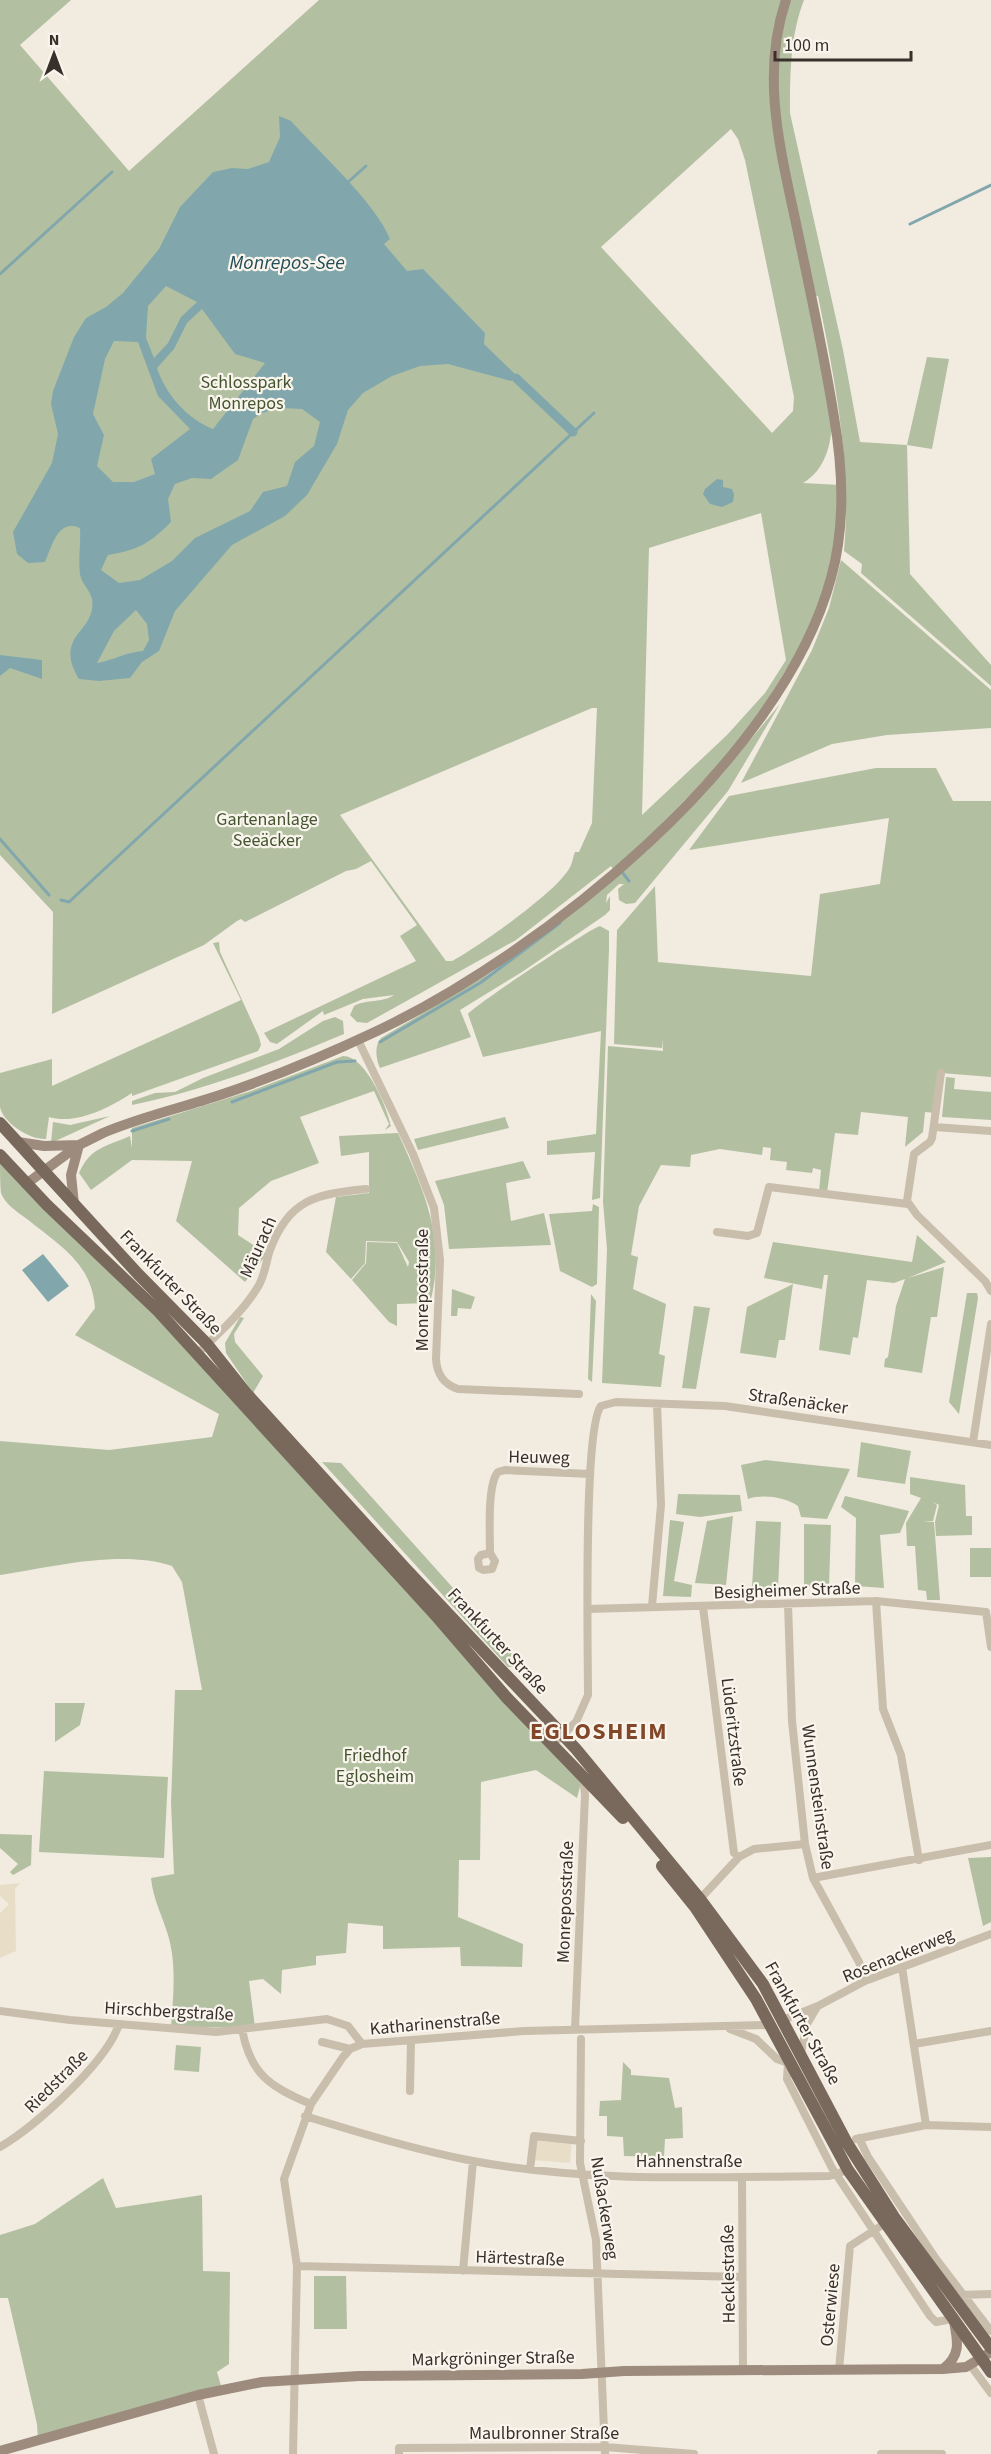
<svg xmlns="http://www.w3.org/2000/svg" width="991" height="2454" viewBox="0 0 991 2454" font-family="'Source Sans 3',sans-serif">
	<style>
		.green { fill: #b2c0a1; fill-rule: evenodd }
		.plaza { fill: #e8dec8 }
		.water { fill: #81a7ad; fill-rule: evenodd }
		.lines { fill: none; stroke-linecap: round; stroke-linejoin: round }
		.stream { stroke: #81a7ad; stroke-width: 3 }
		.canal { stroke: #81a7ad; stroke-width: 9 }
		.street { stroke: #c9bdac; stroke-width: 8 }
		.secondary { stroke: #9d8c7e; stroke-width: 10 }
		.primary { stroke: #79695d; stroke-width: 12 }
		.labels { text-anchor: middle; stroke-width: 4.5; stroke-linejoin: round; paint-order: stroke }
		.park-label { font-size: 18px; fill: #445530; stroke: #f9f5ed }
		.street-label { font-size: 18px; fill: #38302b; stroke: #f9f5ed }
		.water-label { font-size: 20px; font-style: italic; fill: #234e57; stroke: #f9f5ed }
		.district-label { font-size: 24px; font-weight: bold; letter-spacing: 1.5px; fill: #824729; stroke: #f9f5ed }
	</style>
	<rect width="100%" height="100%" fill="#f2ebe0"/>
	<path class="green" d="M 0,0 L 71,0 L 20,45 L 129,171 L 319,0 L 804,0 C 790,36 790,75 790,113 L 843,350 L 860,442 L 907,445 L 927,357 L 949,359 L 932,449 L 907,445 L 910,574 L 991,665 L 991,686 L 861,573 L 862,564 L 844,551 C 852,464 835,381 818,296 L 811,297 C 821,347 857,451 803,483 L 840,485 L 837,545 L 817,619 L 743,740 L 615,872 L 611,866 L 516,940 L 367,1023 L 357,1022 L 350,1015 L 354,1006 C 366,999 383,1003 394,995 L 363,999 L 324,1015 L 323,1011 L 277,1044 L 270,1042 L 264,1033 L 416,961 L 400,936 L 417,925 L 371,861 L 356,869 L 346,871 L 245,922 L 241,919 L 237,921 L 204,945 L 52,1014 L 53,912 L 0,855 ZM 731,129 L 738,139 L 745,160 L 794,397 L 793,411 L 772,433 L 601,247 ZM 761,513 L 786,660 L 765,693 L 727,735 L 642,815 L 649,548 ZM 592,708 L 597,708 L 592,823 L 579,852 L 575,852 C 573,856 573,861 571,865 C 563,888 475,949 452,961 L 446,961 L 340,815 Z
		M 841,560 L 991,690 L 991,728 L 887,735 L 832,744 L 741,783 L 812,650 L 829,608 Z
		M 780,704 L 728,791 L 635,903 L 626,904 L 619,900 L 618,889 L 624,884 L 619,884 L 607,895 L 606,903 L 610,896 L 610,910 L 605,915 L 522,972 L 460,1010 L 471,1037 L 380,1068 C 376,1059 374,1046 381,1038 L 492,972 L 641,853 L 646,852 L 723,773 Z
		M 876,768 L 936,768 L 953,801 L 991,801 L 991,1077 L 941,1073 L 935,1113 L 925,1112 L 923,1132 L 905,1147 L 908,1117 L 861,1112 L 858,1135 L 835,1133 L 827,1193 L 819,1192 L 821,1170 L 813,1168 L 812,1173 L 786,1170 L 787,1162 L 770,1160 L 771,1148 L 763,1147 L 762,1155 L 720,1149 L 691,1155 L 690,1167 L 661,1165 L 639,1206 L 631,1255 L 638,1257 L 633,1289 L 666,1304 L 659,1354 L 665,1356 L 661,1387 L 602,1383 L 607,1249 L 603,1202 L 608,1046 L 663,1051 L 662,1038 L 662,1048 L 614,1044 L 617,930 L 655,886 L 658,962 L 811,976 L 820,894 L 880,884 L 889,818 L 689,850 L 729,796 Z
		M 600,926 L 609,931 L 609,949 L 600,1198 L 592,1200 L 595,1152 L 547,1155 L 547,1141 L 596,1134 L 601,1031 L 483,1057 L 468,1014 C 472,1007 591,928 600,926 Z
		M 219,942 L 220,952 L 259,1037 L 261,1045 L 258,1051 L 132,1096 L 132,1093 C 109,1108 76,1125 49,1117 L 46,1139 C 30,1140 3,1123 0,1107 C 0,1097 0,1083 0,1073 L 52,1059 L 52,1086 L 241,1000 L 213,943 Z
		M 335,1017 L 343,1021 L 344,1034 C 275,1063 206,1090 132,1105 L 132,1101 L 155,1093 L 175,1092 L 203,1078 L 279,1049 L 323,1021 Z
		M 343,1056 C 366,1056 387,1107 391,1126 L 385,1130 L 389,1124 L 374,1091 L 300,1117 L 319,1163 L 271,1181 L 239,1208 L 238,1235 L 267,1254 L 245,1282 L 176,1221 L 192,1161 L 132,1160 L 91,1190 L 79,1173 C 91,1147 105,1147 130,1136 L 132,1148 L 132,1128 L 251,1091 Z
		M 946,1077 L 955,1078 L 954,1089 L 991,1092 L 991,1120 L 942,1117 Z
		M 110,1116 L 51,1143 L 53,1122 L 70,1125 Z
		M 505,1117 L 509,1128 L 418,1150 L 414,1139 Z
		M 398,1133 C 424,1191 447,1239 430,1303 L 397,1304 L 397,1326 L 389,1322 L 352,1280 L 366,1263 L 367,1242 L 397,1243 L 408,1267 L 409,1262 L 397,1242 L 366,1241 L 365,1263 L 351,1279 L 326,1252 L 336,1197 L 369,1193 L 369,1152 L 341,1156 L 339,1136 Z
		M 0,1155 L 107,1259 L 583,1775 L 577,1798 L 536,1770 L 481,1782 L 480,1860 L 459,1860 L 458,1917 L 523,1944 L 522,1967 L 461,1966 L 460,1947 L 383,1949 L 383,1926 L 348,1923 L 346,1953 L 316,1956 L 316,1965 L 282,1970 L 281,1994 L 263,1979 L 249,1981 L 255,2027 L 171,2028 C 173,1997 177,1965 168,1935 C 162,1915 153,1899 151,1878 L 174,1874 L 171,1803 L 175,1690 L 202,1690 L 182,1582 L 172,1566 C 122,1549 52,1567 0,1575 L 0,1441 L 109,1450 L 212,1437 L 219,1414 L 75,1335 L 95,1308 C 92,1263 59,1245 27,1219 C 17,1212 5,1204 1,1193 C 0,1183 0,1166 0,1155 Z
		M 523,1161 L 531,1178 L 506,1183 L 511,1221 L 544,1213 L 551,1245 L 449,1249 L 444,1205 L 435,1181 Z
		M 593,1204 L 599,1207 L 597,1284 L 592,1287 L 560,1271 L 549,1214 L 592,1211 Z
		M 917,1235 L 946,1262 L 908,1278 L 944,1267 L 937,1317 L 931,1317 L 922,1373 L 884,1367 L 885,1359 L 888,1357 L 896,1306 L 905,1279 L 894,1283 L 867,1280 L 858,1338 L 853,1337 L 850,1355 L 819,1350 L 828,1275 L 824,1275 L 822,1289 L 764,1278 L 773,1242 L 912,1262 Z
		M 793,1284 L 785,1340 L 779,1340 L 776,1358 L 740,1353 L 747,1307 Z
		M 452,1289 L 475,1297 L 471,1309 L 458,1308 L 457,1316 L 451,1316 Z
		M 967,1293 L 977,1293 L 978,1298 L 959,1414 L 949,1402 Z
		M 591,1294 L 596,1301 L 592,1382 L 588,1379 Z
		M 694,1306 L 710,1308 L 696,1389 L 682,1388 Z
		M 240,1317 L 244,1318 L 234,1334 L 235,1342 L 263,1376 L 253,1393 L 226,1353 L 225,1343 Z
		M 861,1442 L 911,1451 L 905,1484 L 857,1477 Z
		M 765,1460 L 850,1469 L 827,1519 L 801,1517 L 798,1506 C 785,1497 763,1494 748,1499 L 741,1465 Z
		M 322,1462 L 341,1463 L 524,1667 L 508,1667 Z
		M 910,1477 L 965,1485 L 966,1516 L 972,1516 L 972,1535 L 936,1536 L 935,1522 L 939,1505 L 933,1502 L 937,1505 L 933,1521 L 923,1521 L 934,1522 L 940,1600 L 927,1600 L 926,1591 L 918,1590 L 915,1546 L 907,1546 L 906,1523 L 921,1498 L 910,1494 Z
		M 678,1494 L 740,1495 L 742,1511 L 700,1517 L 676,1514 Z
		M 845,1496 L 909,1511 L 900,1533 L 880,1535 L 884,1588 L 855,1586 L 856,1518 L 841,1507 Z
		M 733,1516 L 726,1585 L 695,1583 L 707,1521 Z
		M 670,1520 L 684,1522 L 674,1581 L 692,1585 L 691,1597 L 663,1596 Z
		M 756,1521 L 781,1522 L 778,1588 L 752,1587 Z
		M 804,1524 L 831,1525 L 829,1587 L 804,1587 Z
		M 970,1548 L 991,1548 L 991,1577 L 970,1577 Z
		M 55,1703 L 85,1703 L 80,1725 L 55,1742 Z
		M 44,1771 L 168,1777 L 164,1858 L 39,1852 Z
		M 0,1834 L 32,1835 L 31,1865 L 13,1875 L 10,1872 L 18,1864 L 0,1848 Z
		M 991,1857 L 991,1922 L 983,1926 L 968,1858 Z
		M 176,2045 L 201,2047 L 199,2072 L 174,2070 Z
		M 623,2062 L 631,2070 L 631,2075 L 669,2078 L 675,2108 L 682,2107 L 683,2138 L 665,2139 L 664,2157 L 624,2156 L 623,2137 L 607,2136 L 607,2116 L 599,2116 L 600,2101 L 621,2100 Z
		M 103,2178 L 116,2208 L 202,2195 L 203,2271 L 230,2272 L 229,2364 L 217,2372 L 222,2389 L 38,2440 L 37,2424 L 8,2298 L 0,2298 L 0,2235 L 35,2224 Z
		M 314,2276 L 346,2276 L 347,2329 L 314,2329 Z"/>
	<path class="plaza" d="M 20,1883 L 15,1889 L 16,1951 L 0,1958 L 0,1913 L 9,1904 L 0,1896 L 0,1885 Z
		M 534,2136 L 572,2139 L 570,2163 L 531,2160 Z"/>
	<path class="water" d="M 279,116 L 291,121 C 319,152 375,202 390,239 L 384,244 L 407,271 L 423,269 L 485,333 L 484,344 L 518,377 L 511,381 L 448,364 L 420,366 L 392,376 L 363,393 L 348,410 L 337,444 L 307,495 L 285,516 L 232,545 L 175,611 L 159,651 L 142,662 L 130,678 L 99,681 L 79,679 C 52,634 97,633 92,599 C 90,590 81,583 80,574 C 78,559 81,543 80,528 C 58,518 52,546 45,562 L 28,563 L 17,554 L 13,532 L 52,463 L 58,434 L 51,404 L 53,391 L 74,337 L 86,318 L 106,307 L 123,293 L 159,249 L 180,207 L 213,172 L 232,168 L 248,169 L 269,162 L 280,137 ZM 166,286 L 197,302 L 181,317 L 168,343 L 154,358 L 146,338 L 148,306 ZM 202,309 L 235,354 L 265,363 L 213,429 C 187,419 165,393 157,368 L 174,349 L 187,323 ZM 114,341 L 138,342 L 158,396 L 190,429 L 151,459 L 155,474 L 134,482 L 113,482 L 97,466 L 104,435 L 93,414 L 105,359 ZM 280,408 L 302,409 L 320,422 L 314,446 L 295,462 L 287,486 L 263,492 L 250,511 L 195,538 L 172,561 L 140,580 L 119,583 L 101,570 L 108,555 C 138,550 149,544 171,522 L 168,499 L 175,484 L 192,478 L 211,479 L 238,460 L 253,419 L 262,413 ZM 136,610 L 147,624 L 149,640 L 143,651 C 126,652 114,660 97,663 L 114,631 Z
		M 717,479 L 723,480 L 723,487 L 732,489 L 734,494 L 733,502 L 722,507 L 710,504 L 703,494 L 705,489 Z
		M 0,655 L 42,660 L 42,679 L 10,668 L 0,676 Z
		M 43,1254 L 69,1286 L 48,1302 L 22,1270 Z"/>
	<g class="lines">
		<path class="stream" d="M 347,183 L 366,166
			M 910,224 L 991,185
			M 0,274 L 112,172
			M 0,839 L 49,895
			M 622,872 L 629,881
			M 61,900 L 69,902 L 594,413
			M 380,1042 L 480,983 L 560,923
			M 232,1102 L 337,1062 L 355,1061
			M 132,1131 L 169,1119"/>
		<path class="canal" d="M 516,378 L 573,432"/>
		<path class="street" d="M 358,1040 L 413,1154 L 434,1208 L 440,1260 L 436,1359 C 437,1374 443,1384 458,1389 L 579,1394
			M 941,1073 L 932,1138 L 930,1142 L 914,1154 L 907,1201 L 917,1215 L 985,1281 L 991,1291
			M 934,1127 L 991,1131
			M 717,1232 L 748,1236 L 757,1233 L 769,1187 L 908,1204
			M 198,1353 C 219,1333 244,1311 259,1285 C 265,1274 266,1262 270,1250 C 289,1199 316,1194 366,1189
			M 973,1442 L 991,1324
			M 490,1553 L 481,1555 L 478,1559 L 479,1568 L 483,1570 L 492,1569 L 495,1561 L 490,1553 C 490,1535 487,1484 498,1472 L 505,1470 L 590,1474
			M 876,1601 L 883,1709 L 901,1755 L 919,1860
			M 788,1604 L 792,1721 L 805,1844 L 813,1878 L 859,1962 L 865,1981
			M 652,1606 L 661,1505 L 657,1404
			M 703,1607 L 734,1853 L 739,1857 L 754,1849 L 805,1844
			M 588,1609 L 876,1601 L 986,1612 L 991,1647
			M 553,1744 L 576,1722 L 588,1695 C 588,1652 583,1428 601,1406 L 616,1402 L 725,1406 L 991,1445
			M 813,1878 L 991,1845
			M 700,1899 L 739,1857
			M 902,1967 L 926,2125
			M 0,2011 L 70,2020 L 216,2032 L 327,2019 L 348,2026 L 362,2044
			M 783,2020 L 818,2006 L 865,1981 L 991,1934
			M 242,2029 C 250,2074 270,2087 311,2104
			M 575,2029 L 585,1795 L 583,1776
			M 730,2029 L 756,2039 L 777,2059 L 788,2063 L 787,2079 L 832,2168 L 930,2316 L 936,2322 L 952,2319
			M 581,2039 L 580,2163 L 596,2240 L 605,2454
			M 322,2042 L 350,2049
			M 914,2044 L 991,2031
			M 801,2053 L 807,2024 L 817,2007
			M 410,2091 L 411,2040
			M 305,2116 C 360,2133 416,2150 473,2161 C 590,2183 711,2177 829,2176 L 848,2170
			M 859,2138 L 868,2157 L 936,2259 L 991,2331
			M 856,2139 L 926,2125 L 991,2127
			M 0,2147 C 35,2127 107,2062 119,2024
			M 530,2169 L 534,2136 L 581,2141
			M 742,2177 L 743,2370
			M 297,2266 L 742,2277
			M 463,2271 L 473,2161
			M 960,2295 L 991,2294
			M 971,2366 L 991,2393
			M 839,2370 L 850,2246 L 884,2224
			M 198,2395 L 214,2454
			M 293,2454 L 297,2266 L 284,2179 L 311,2104 L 343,2057 L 350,2049 L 362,2044 L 524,2031 L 769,2025
			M 399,2454 L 399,2448 L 605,2447 L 694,2454
			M 881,2454 L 942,2454"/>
		<path class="secondary" d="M 18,1142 L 44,1146 L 79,1145
			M 26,1184 L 79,1145 L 103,1133 C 141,1117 181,1108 220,1095 C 274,1077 326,1055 377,1031 C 543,952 781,762 831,578 C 845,528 843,469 834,417 C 824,354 810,291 797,228 C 781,152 760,76 786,0
			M 74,1204 L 71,1175 L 79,1145
			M 943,2369 C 961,2355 958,2342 954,2322
			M 0,2451 L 198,2395 L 262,2382 L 359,2376 L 582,2374 L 624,2371 L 943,2369 L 966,2367 L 991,2352"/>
		<path class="primary" d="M 0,1123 L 138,1274 L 207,1344 L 246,1393 L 405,1568 L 576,1749 L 700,1899 L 763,1984 L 847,2143 L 894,2217 L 991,2348
			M 0,1155 L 47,1205 L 158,1311 L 438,1618 L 507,1698 L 623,1818
			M 662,1866 L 695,1907 L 756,1999 L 848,2170 L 991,2372"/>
	</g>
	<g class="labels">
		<g class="park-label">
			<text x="246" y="388">Schlosspark<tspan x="246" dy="21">Monrepos</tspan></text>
			<text x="267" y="825">Gartenanlage<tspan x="267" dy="21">Seeäcker</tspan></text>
			<text x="375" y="1761">Friedhof<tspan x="375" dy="21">Eglosheim</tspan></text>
		</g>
		<g class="street-label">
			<text transform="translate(258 1247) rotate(-66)" y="6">Mäurach</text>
			<text transform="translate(171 1282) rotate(46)" y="6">Frankfurter Straße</text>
			<text transform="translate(422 1290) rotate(-90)" y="6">Monreposstraße</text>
			<text transform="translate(798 1401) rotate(8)" y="6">Straßenäcker</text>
			<text transform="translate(539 1457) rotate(1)" y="6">Heuweg</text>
			<text transform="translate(787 1590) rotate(-2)" y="6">Besigheimer Straße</text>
			<text transform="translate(498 1641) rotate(47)" y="6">Frankfurter Straße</text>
			<text transform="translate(734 1732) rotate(83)" y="6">Lüderitzstraße</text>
			<text transform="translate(818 1797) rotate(82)" y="6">Wunnensteinstraße</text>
			<text transform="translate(565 1902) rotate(-88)" y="6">Monreposstraße</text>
			<text transform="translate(898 1955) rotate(-22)" y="6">Rosenackerweg</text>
			<text transform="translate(169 2011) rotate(3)" y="6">Hirschbergstraße</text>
			<text transform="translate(435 2023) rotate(-5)" y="6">Katharinenstraße</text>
			<text transform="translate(803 2023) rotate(61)" y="6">Frankfurter Straße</text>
			<text transform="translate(56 2081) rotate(-45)" y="6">Riedstraße</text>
			<text x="689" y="2167">Hahnenstraße</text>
			<text transform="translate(605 2208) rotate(81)" y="6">Nußackerweg</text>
			<text transform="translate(520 2258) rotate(2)" y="6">Härtestraße</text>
			<text transform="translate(728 2274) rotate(-91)" y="6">Hecklestraße</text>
			<text transform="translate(830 2305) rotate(-85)" y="6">Osterwiese</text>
			<text transform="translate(493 2358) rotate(-1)" y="6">Markgröninger Straße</text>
			<text x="544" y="2439">Maulbronner Straße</text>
		</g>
		<g class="water-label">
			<text x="287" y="269">Monrepos-See</text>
		</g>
		<g class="district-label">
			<text x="599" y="1739">EGLOSHEIM</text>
		</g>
	</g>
	<g transform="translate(54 54)" stroke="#f9f5ed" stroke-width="4.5" paint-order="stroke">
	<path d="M0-4.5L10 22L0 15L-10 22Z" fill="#38302b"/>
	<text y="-9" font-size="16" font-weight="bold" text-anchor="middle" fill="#38302b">N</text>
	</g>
	<path d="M775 51v9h136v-9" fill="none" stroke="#38302b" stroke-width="3"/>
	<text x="784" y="51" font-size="18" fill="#38302b" stroke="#f9f5ed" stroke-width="4.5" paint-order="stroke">100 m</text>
</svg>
